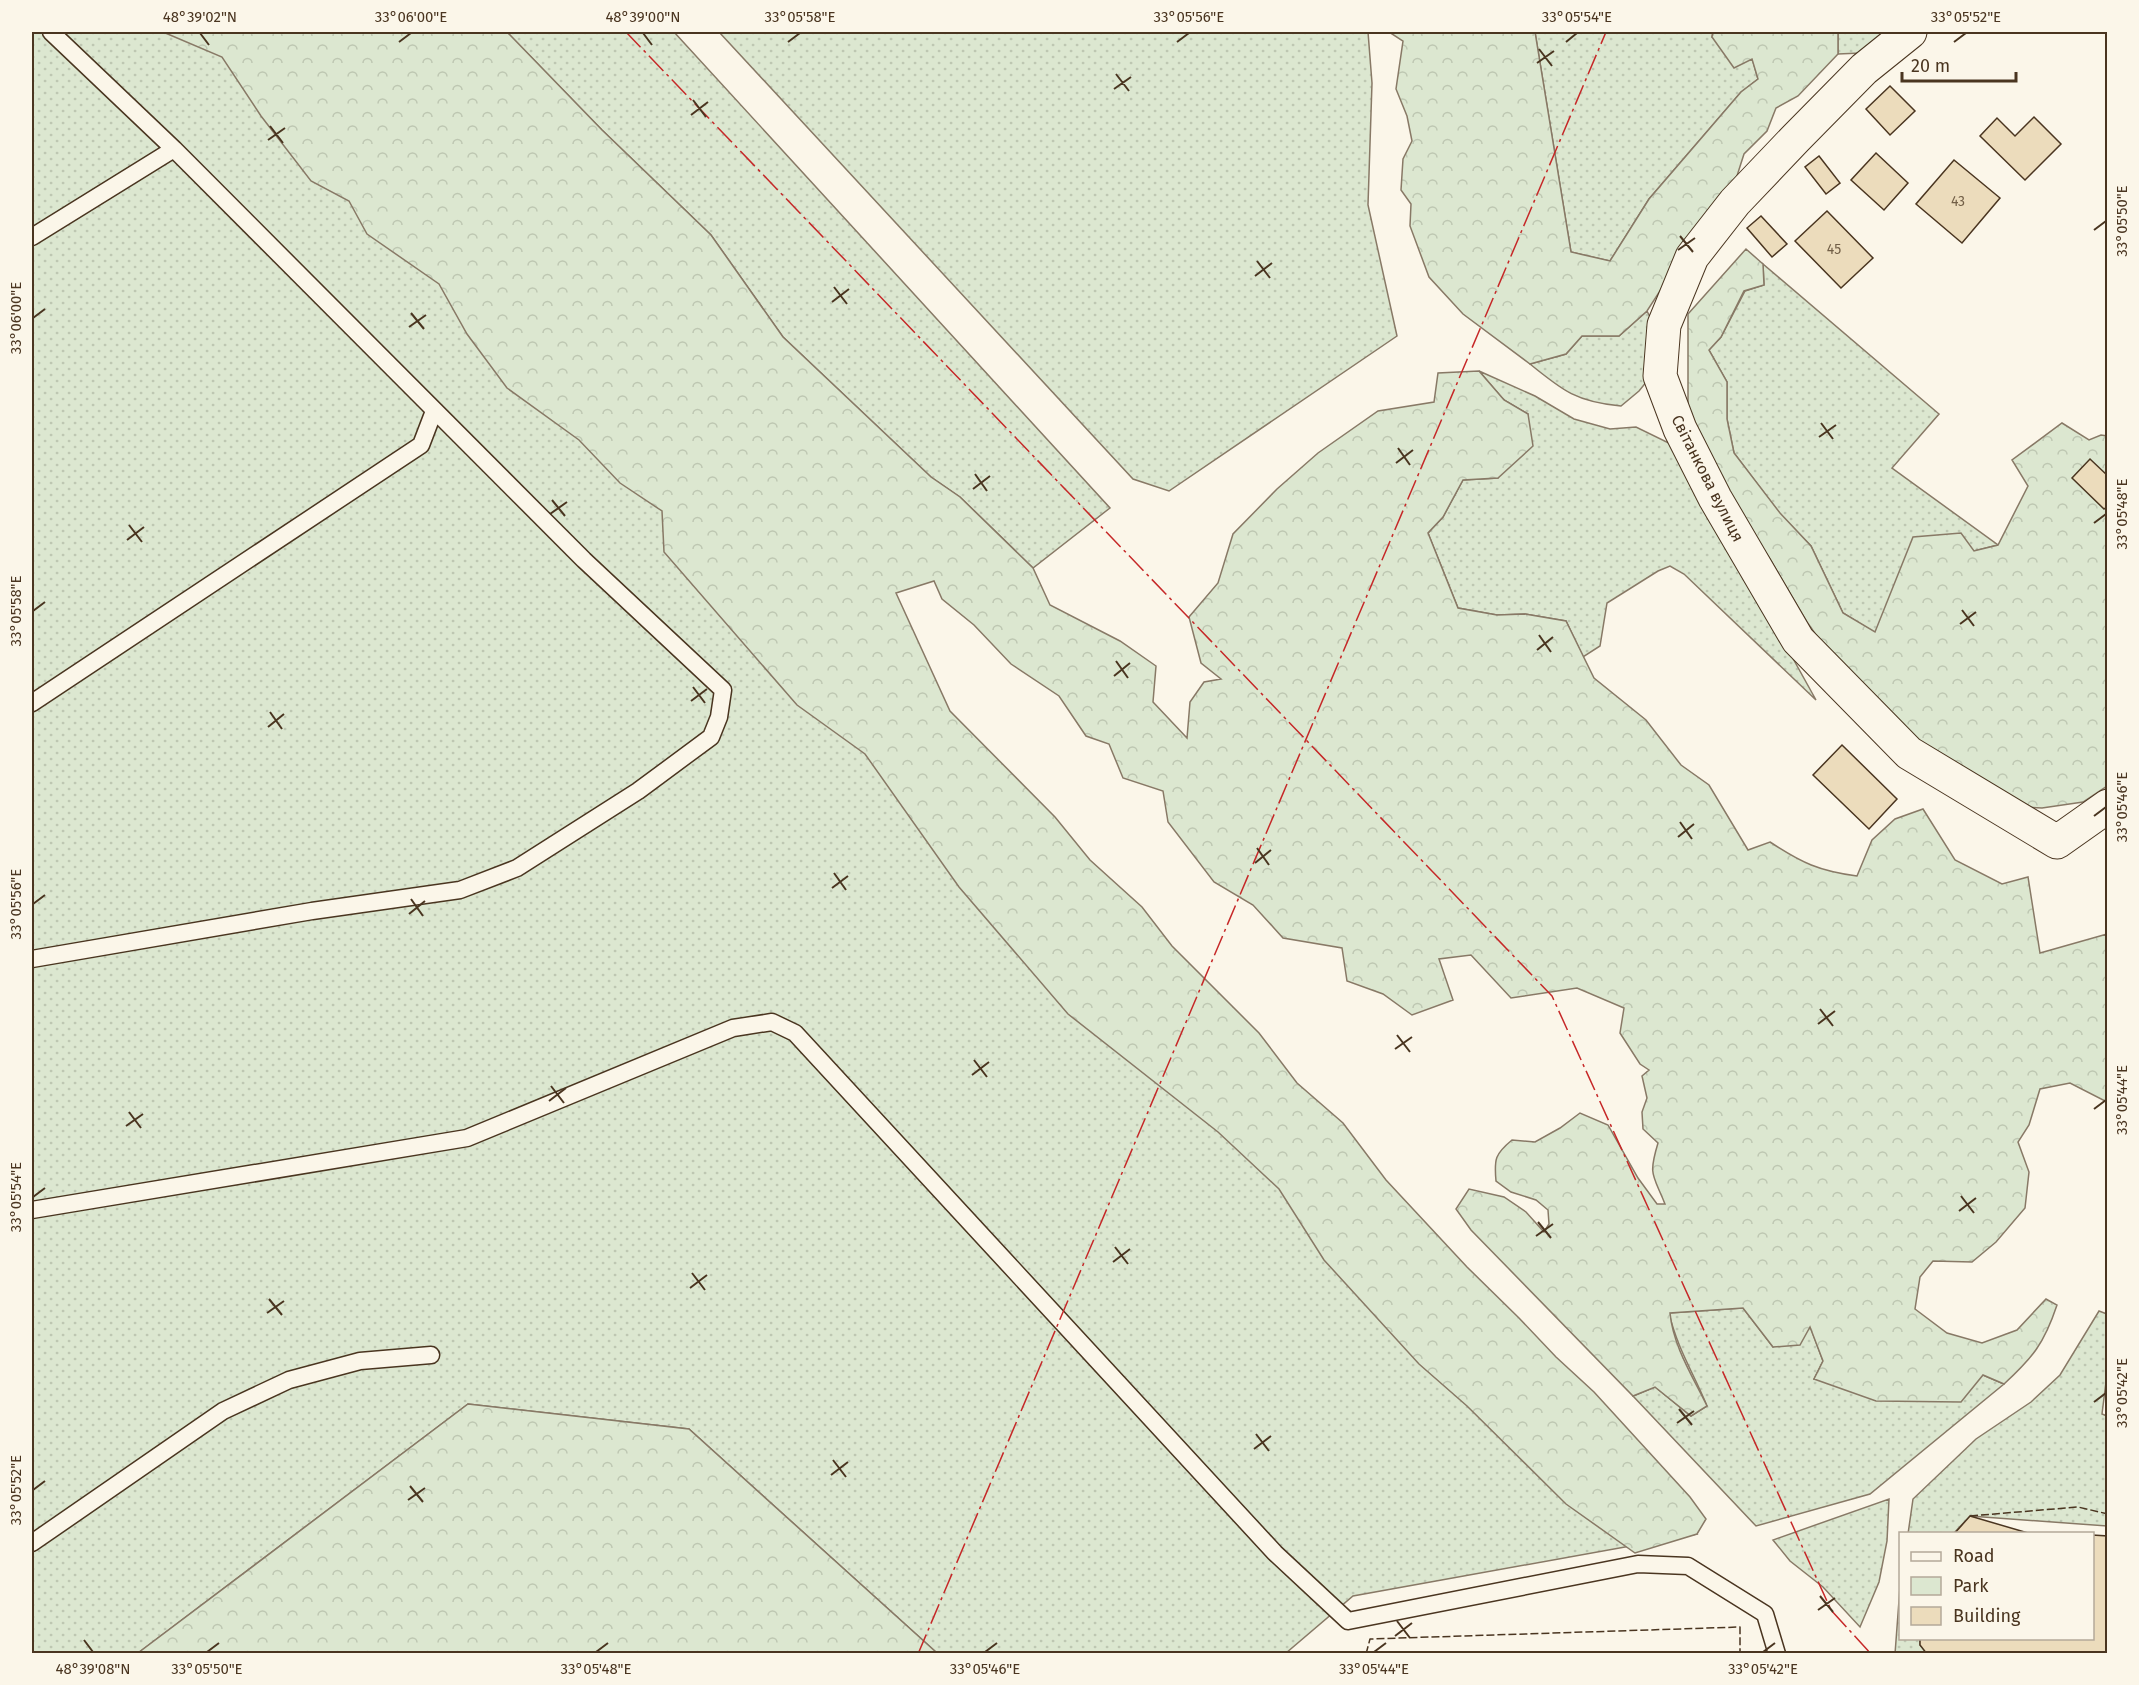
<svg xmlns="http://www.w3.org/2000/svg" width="2139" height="1685" viewBox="0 0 2139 1685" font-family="'Fira Sans',sans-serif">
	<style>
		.green { fill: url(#green-dots); stroke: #887966; stroke-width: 1.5 }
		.forest { fill: url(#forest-crowns); stroke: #887966; stroke-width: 1.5 }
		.building { fill: #ecdcbc; stroke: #4a3520; stroke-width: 1.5 }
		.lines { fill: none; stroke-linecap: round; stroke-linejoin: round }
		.lane-casing { stroke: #4a3520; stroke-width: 19 }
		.street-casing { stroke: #4a3520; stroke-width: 35 }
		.lane { stroke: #fbf6e9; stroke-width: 16 }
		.street { stroke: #fbf6e9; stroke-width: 33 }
		.fence { stroke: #4a3520; stroke-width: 1.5; stroke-dasharray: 8 3; stroke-linecap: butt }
		.power { stroke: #c62828; stroke-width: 1.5; stroke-dasharray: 21 4.5 3 4.5; stroke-linecap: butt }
		.ticks { fill: none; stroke: #4a3520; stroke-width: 2 }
		.labels { text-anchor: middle; stroke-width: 4.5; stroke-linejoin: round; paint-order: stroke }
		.number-label { font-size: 14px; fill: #725f47 }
		.street-label { font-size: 16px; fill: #4a3520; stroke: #fbf6e9 }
		.neatline { fill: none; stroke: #4a3520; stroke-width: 2 }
		.ticks-label { font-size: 15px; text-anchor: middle; fill: #4a3520 }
	</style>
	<defs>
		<pattern id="green-dots" width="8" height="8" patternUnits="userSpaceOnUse" patternTransform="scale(1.5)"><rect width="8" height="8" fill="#dce7d0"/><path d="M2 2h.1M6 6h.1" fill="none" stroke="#bec7b2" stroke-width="1.8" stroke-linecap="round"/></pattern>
		<pattern id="forest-crowns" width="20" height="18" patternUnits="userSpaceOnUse" patternTransform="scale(1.5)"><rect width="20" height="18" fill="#dce7d0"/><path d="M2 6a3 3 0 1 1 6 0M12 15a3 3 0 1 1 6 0" fill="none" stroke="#bec7b2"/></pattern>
	</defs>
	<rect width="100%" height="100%" fill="#fbf6e9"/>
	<path class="green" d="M 32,32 L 296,32 L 1697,1534 L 1353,1596 L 1286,1653 L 937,1653 L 689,1429 L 468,1404 L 138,1653 L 32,1654 Z
		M 507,32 L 674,32 L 1110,508 L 1033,568 L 960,497 L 931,477 L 783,337 L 711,235 L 602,130 Z
		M 719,32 L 1368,32 L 1372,83 L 1368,205 L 1397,336 L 1169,491 L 1133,479 Z
		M 1535,32 L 1713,32 L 1712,37 L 1752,58 L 1758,79 L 1741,92 L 1649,199 L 1610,261 L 1571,252 Z
		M 1838,32 L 1887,32 L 1861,53 L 1838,54 Z
		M 1763,264 L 1939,414 L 1892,468 L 1998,545 L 1974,551 L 1875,633 L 1843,613 L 1811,546 L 1780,514 L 1734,453 L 1727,419 L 1727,382 L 1709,350 L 1721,337 L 1745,291 L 1764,285 Z
		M 1647,311 L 1659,335 L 1652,375 L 1639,391 L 1621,406 C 1577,402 1563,391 1530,364 L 1566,354 L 1582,336 L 1619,336 Z
		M 1479,371 L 1535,396 L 1574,419 L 1610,429 L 1636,427 L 1675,446 L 1816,700 L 1684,574 L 1670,566 L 1658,571 L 1607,603 L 1600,646 L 1583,657 L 1566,621 L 1525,614 L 1497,615 L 1458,608 L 1428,533 L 1443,517 L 1463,480 L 1498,478 L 1528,414 L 1504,400 Z
		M 1743,1308 L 1773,1347 L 1810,1326 L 1823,1361 L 1814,1379 L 1983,1375 L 2004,1384 L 1870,1494 L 1756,1526 L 1633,1396 L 1655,1387 L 1691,1416 L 1707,1406 C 1694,1374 1677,1348 1669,1313 Z
		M 2099,1311 L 2107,1314 L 2107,1374 L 2102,1414 L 2107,1416 L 2107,1526 L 1970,1516 L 1954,1533 L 1908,1534 L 1913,1499 L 1976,1439 L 2031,1402 L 2060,1375 Z
		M 1889,1499 L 1887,1541 L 1879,1582 L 1860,1627 L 1823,1587 L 1790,1561 L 1773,1540 Z
		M 1900,1587 L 1900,1638 L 1920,1639 L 1920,1645 L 1927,1653 L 1895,1654 Z"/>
	<path class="forest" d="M 163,32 L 507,32 L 602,130 L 711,235 L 783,337 L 931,477 L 960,497 L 1033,568 L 1050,605 L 1120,641 L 1156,666 L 1153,702 L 1187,738 L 1190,702 L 1204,682 L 1221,679 L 1201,663 L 1189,617 L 1218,583 L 1233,534 L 1277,489 L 1318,453 L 1378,411 L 1434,402 L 1438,373 L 1479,371 L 1504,400 L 1528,414 L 1533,446 L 1498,478 L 1463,480 L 1443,517 L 1428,533 L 1458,608 L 1497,615 L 1525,614 L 1566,621 L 1594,678 L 1646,720 L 1681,765 L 1709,785 L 1748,850 L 1770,842 C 1802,863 1819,871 1857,876 L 1872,840 L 1895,819 L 1923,809 L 1955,860 L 2002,884 L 2028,877 L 2040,953 L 2107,934 L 2107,1102 L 2070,1083 L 2040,1089 L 2029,1125 L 2018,1142 L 2029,1172 L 2025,1208 L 1996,1242 L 1972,1262 L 1933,1261 L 1920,1277 L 1915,1309 L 1947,1333 L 1982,1343 L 2017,1330 L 2046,1299 L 2057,1305 C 2044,1344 2033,1357 2004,1384 L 1983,1375 L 1961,1402 L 1876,1401 L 1814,1379 L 1823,1361 L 1810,1327 L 1800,1345 L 1773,1347 L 1743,1308 L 1670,1313 C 1673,1346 1693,1377 1707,1406 L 1691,1416 L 1655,1387 L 1633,1396 L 1471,1230 L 1456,1209 L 1469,1189 L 1504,1197 L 1526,1212 L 1544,1232 L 1549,1224 L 1548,1210 L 1536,1200 L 1511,1192 L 1496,1181 C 1494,1159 1495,1154 1512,1140 L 1535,1142 L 1560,1128 L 1580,1113 L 1608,1125 L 1638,1178 L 1657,1204 L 1665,1204 C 1653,1174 1648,1176 1658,1143 L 1643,1129 L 1642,1112 L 1647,1098 L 1642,1076 L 1649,1070 L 1640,1064 L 1620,1033 L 1624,1008 L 1577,988 L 1511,998 L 1471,955 L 1439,959 L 1453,1000 L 1412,1015 L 1383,994 L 1347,981 L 1342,948 L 1283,938 L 1253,905 L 1214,882 L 1168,822 L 1163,791 L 1123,778 L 1109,744 L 1086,736 L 1059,696 L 1011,664 L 974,625 L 942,599 L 934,581 L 896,593 L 950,711 L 1055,817 L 1090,860 L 1142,907 L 1172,946 L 1259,1033 L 1297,1083 L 1343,1123 L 1386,1180 L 1467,1267 L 1519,1318 L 1556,1357 L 1594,1392 L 1690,1497 L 1706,1519 L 1697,1534 L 1635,1553 L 1566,1504 L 1467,1406 L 1419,1364 L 1324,1260 L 1279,1189 L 1218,1132 L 1068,1014 L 959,887 L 865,754 L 797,705 L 664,552 L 662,511 L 620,483 L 579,440 L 507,388 L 467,334 L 439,284 L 367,234 L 349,201 L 311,181 L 261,116 L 222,57 Z
		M 1389,32 L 1535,32 L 1571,252 L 1610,261 L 1649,199 L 1741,92 L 1758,79 L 1752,59 L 1734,68 L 1712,37 L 1713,32 L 1838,32 L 1838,54 L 1798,96 L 1776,108 L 1767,131 L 1744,154 L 1736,179 L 1706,220 L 1647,311 L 1619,336 L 1582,336 L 1566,354 L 1530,364 L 1463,314 L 1429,277 L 1410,226 L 1411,204 L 1401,190 L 1403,159 L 1412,141 L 1407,116 L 1396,89 L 1403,41 Z
		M 1746,249 L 1763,264 L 1764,285 L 1744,291 L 1721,337 L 1709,350 L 1727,382 L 1727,419 L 1734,453 L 1780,513 L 1811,546 L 1843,613 L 1875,632 L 1913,537 L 1961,533 L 1974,551 L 1998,545 L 2028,486 L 2012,460 L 2062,423 L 2089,440 L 2101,435 L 2107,436 L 2107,786 L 2083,802 L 2042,808 L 2022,807 L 1931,756 L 1838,667 L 1807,622 L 1770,559 L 1739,514 L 1688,429 L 1688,314 Z
		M 468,1404 L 689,1429 L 937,1653 L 138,1653 Z"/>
	<path class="building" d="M 1890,86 L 1915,111 L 1890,135 L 1866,109 Z
		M 2034,117 L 2061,144 L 2025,180 L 1980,136 L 1997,118 L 2015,136 Z
		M 1876,153 L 1908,183 L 1884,210 L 1851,180 Z
		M 1819,156 L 1840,183 L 1826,194 L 1805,167 Z
		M 1954,160 L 2000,198 L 1962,243 L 1916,204 Z
		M 1827,211 L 1873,258 L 1841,288 L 1795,241 Z
		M 1761,216 L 1787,244 L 1772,257 L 1747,228 Z
		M 2090,459 L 2108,476 L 2108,506 L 2104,509 L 2072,478 Z
		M 1842,745 L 1897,799 L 1869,829 L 1813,775 Z
		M 1970,1516 L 2028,1533 L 2049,1534 L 1954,1534 Z
		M 2092,1535 L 2108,1536 L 2108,1654 L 1927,1654 L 1920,1645 L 1920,1638 L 2092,1638 Z"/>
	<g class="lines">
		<defs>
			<path id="lane" d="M 32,237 L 174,149
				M 32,703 L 421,445 L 434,411
				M 32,959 L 312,911 L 460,890 L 517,868 L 638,791 L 711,737 L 719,717 L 723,690 L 584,560 L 174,149 L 51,32
				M 32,1210 L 467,1138 L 733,1028 L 772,1022 L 795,1033 L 1275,1553 L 1348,1621 L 1638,1564 L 1688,1566 L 1765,1614 L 1777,1654
				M 32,1543 L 223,1411 L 289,1380 L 360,1361 L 431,1355"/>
			<path id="street" d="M 1910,32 L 1864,69 L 1796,138 L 1735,202 L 1692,257 L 1664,325 L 1660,376 L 1680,429 L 1715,498 L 1798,640 L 1909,753 L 2057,842 L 2108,806"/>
		</defs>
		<use href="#lane" class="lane-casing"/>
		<use href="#street" class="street-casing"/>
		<use href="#lane" class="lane"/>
		<use href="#street" class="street"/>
		<path class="fence" d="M 1970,1516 L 2078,1507 L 2108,1514
			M 1366,1654 L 1370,1639 L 1740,1627 L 1740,1654"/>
		<path class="power" d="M 626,32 L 1552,996 L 1831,1610 L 1871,1654
			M 918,1654 L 1606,32"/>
	</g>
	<path class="ticks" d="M 200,33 L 209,45M 643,33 L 652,45M 399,42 L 411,33M 788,42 L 800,33M 1177,42 L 1189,33M 1566,42 L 1577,33M 1954,42 L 1966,33M 1539,49 L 1552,66M 1537,63 L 1554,51M 1116,74 L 1129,91M 1114,89 L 1131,77M 693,100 L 706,117M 691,115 L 708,102M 270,126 L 283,143M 268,140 L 285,128M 2094,230 L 2106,221M 1680,236 L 1693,252M 1678,250 L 1695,238M 1257,261 L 1270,278M 1255,276 L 1272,263M 834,287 L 847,304M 832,302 L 849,289M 411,313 L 424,329M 33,318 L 45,309M 409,327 L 426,315M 1821,423 L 1833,439M 1819,437 L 1836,425M 1398,448 L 1410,465M 1396,463 L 1413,450M 975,474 L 987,491M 973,489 L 990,476M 552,500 L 565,516M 550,514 L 567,502M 2094,523 L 2106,514M 129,525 L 142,542M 127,540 L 144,527M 1962,610 L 1974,626M 33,611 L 45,602M 1960,624 L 1976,612M 1539,635 L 1551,652M 1537,650 L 1553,637M 1116,661 L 1128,678M 1114,676 L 1130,663M 693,687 L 705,703M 691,701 L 707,689M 270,712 L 282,729M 268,727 L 284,714M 2094,816 L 2106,807M 1680,822 L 1692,839M 1678,837 L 1694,824M 1257,848 L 1269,865M 1255,863 L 1271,850M 834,873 L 846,890M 832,888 L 848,876M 411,899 L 423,916M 33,904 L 45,895M 409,914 L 425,901M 1820,1009 L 1833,1026M 1818,1024 L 1835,1011M 1397,1035 L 1410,1052M 1395,1049 L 1412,1037M 974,1060 L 987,1077M 972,1075 L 989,1062M 551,1086 L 564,1103M 549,1101 L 566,1088M 2094,1109 L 2106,1100M 129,1112 L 141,1128M 126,1126 L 143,1114M 1961,1196 L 1974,1213M 33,1197 L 45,1188M 1959,1211 L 1976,1198M 1538,1222 L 1551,1238M 1536,1236 L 1553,1224M 1115,1247 L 1128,1264M 1113,1262 L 1130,1249M 692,1273 L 705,1290M 690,1288 L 707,1275M 269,1299 L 282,1315M 267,1313 L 284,1301M 2094,1402 L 2106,1393M 1679,1409 L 1692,1425M 1677,1423 L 1694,1411M 1256,1434 L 1269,1451M 1254,1449 L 1271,1436M 833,1460 L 846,1477M 831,1475 L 848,1462M 410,1486 L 423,1502M 33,1490 L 45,1481M 408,1500 L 425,1488M 1820,1596 L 1833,1612M 1818,1610 L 1835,1598M 1397,1621 L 1410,1638M 1395,1636 L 1412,1623M 84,1640 L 93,1652M 207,1652 L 219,1643M 596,1652 L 608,1643M 985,1652 L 997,1643M 1374,1652 L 1386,1643M 1763,1652 L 1775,1643"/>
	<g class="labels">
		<g class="number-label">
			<text x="1958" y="206">43</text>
			<text x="1834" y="254">45</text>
		</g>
		<g class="street-label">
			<text transform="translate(1708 478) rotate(63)" y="6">Світанкова вулиця</text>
		</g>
	</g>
	<rect width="2139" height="1685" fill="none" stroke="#fbf6e9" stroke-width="66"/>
	<rect x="1899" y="1532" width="195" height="108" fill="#fbf6e9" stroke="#b4a999" stroke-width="1.5"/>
	<rect x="1911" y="1552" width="30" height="9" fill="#fbf6e9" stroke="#b4a999" stroke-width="1.5"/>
	<text x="1953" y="1562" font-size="18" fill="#4a3520">Road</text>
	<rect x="1911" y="1577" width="30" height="18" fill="#dce7d0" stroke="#b4a999" stroke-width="1.5"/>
	<text x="1953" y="1592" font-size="18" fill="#4a3520">Park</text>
	<rect x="1911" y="1607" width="30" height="18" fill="#ecdcbc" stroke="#b4a999" stroke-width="1.5"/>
	<text x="1953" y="1622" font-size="18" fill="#4a3520">Building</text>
	<path d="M1902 72v9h114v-9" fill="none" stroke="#4a3520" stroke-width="3"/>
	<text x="1911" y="72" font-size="18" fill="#4a3520" stroke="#fbf6e9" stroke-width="4.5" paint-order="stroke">20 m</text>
	<rect x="33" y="33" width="2073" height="1619" class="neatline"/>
	<g class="ticks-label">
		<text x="200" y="22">48°39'02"N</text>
		<text x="411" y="22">33°06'00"E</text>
		<text x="643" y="22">48°39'00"N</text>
		<text x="800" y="22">33°05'58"E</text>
		<text x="1189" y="22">33°05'56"E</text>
		<text x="1577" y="22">33°05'54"E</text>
		<text x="1966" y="22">33°05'52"E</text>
		<text transform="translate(2122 221) rotate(-90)" y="5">33°05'50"E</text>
		<text transform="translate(16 318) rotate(-90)" y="5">33°06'00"E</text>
		<text transform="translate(2122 514) rotate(-90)" y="5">33°05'48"E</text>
		<text transform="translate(16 611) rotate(-90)" y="5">33°05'58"E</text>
		<text transform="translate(2122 807) rotate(-90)" y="5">33°05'46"E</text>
		<text transform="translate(16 904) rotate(-90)" y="5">33°05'56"E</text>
		<text transform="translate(2122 1100) rotate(-90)" y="5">33°05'44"E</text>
		<text transform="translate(16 1197) rotate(-90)" y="5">33°05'54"E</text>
		<text transform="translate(2122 1393) rotate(-90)" y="5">33°05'42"E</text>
		<text transform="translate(16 1490) rotate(-90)" y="5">33°05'52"E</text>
		<text x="93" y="1674">48°39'08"N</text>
		<text x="207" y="1674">33°05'50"E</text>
		<text x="596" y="1674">33°05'48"E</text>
		<text x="985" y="1674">33°05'46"E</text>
		<text x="1374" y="1674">33°05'44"E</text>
		<text x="1763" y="1674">33°05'42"E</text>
	</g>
</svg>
